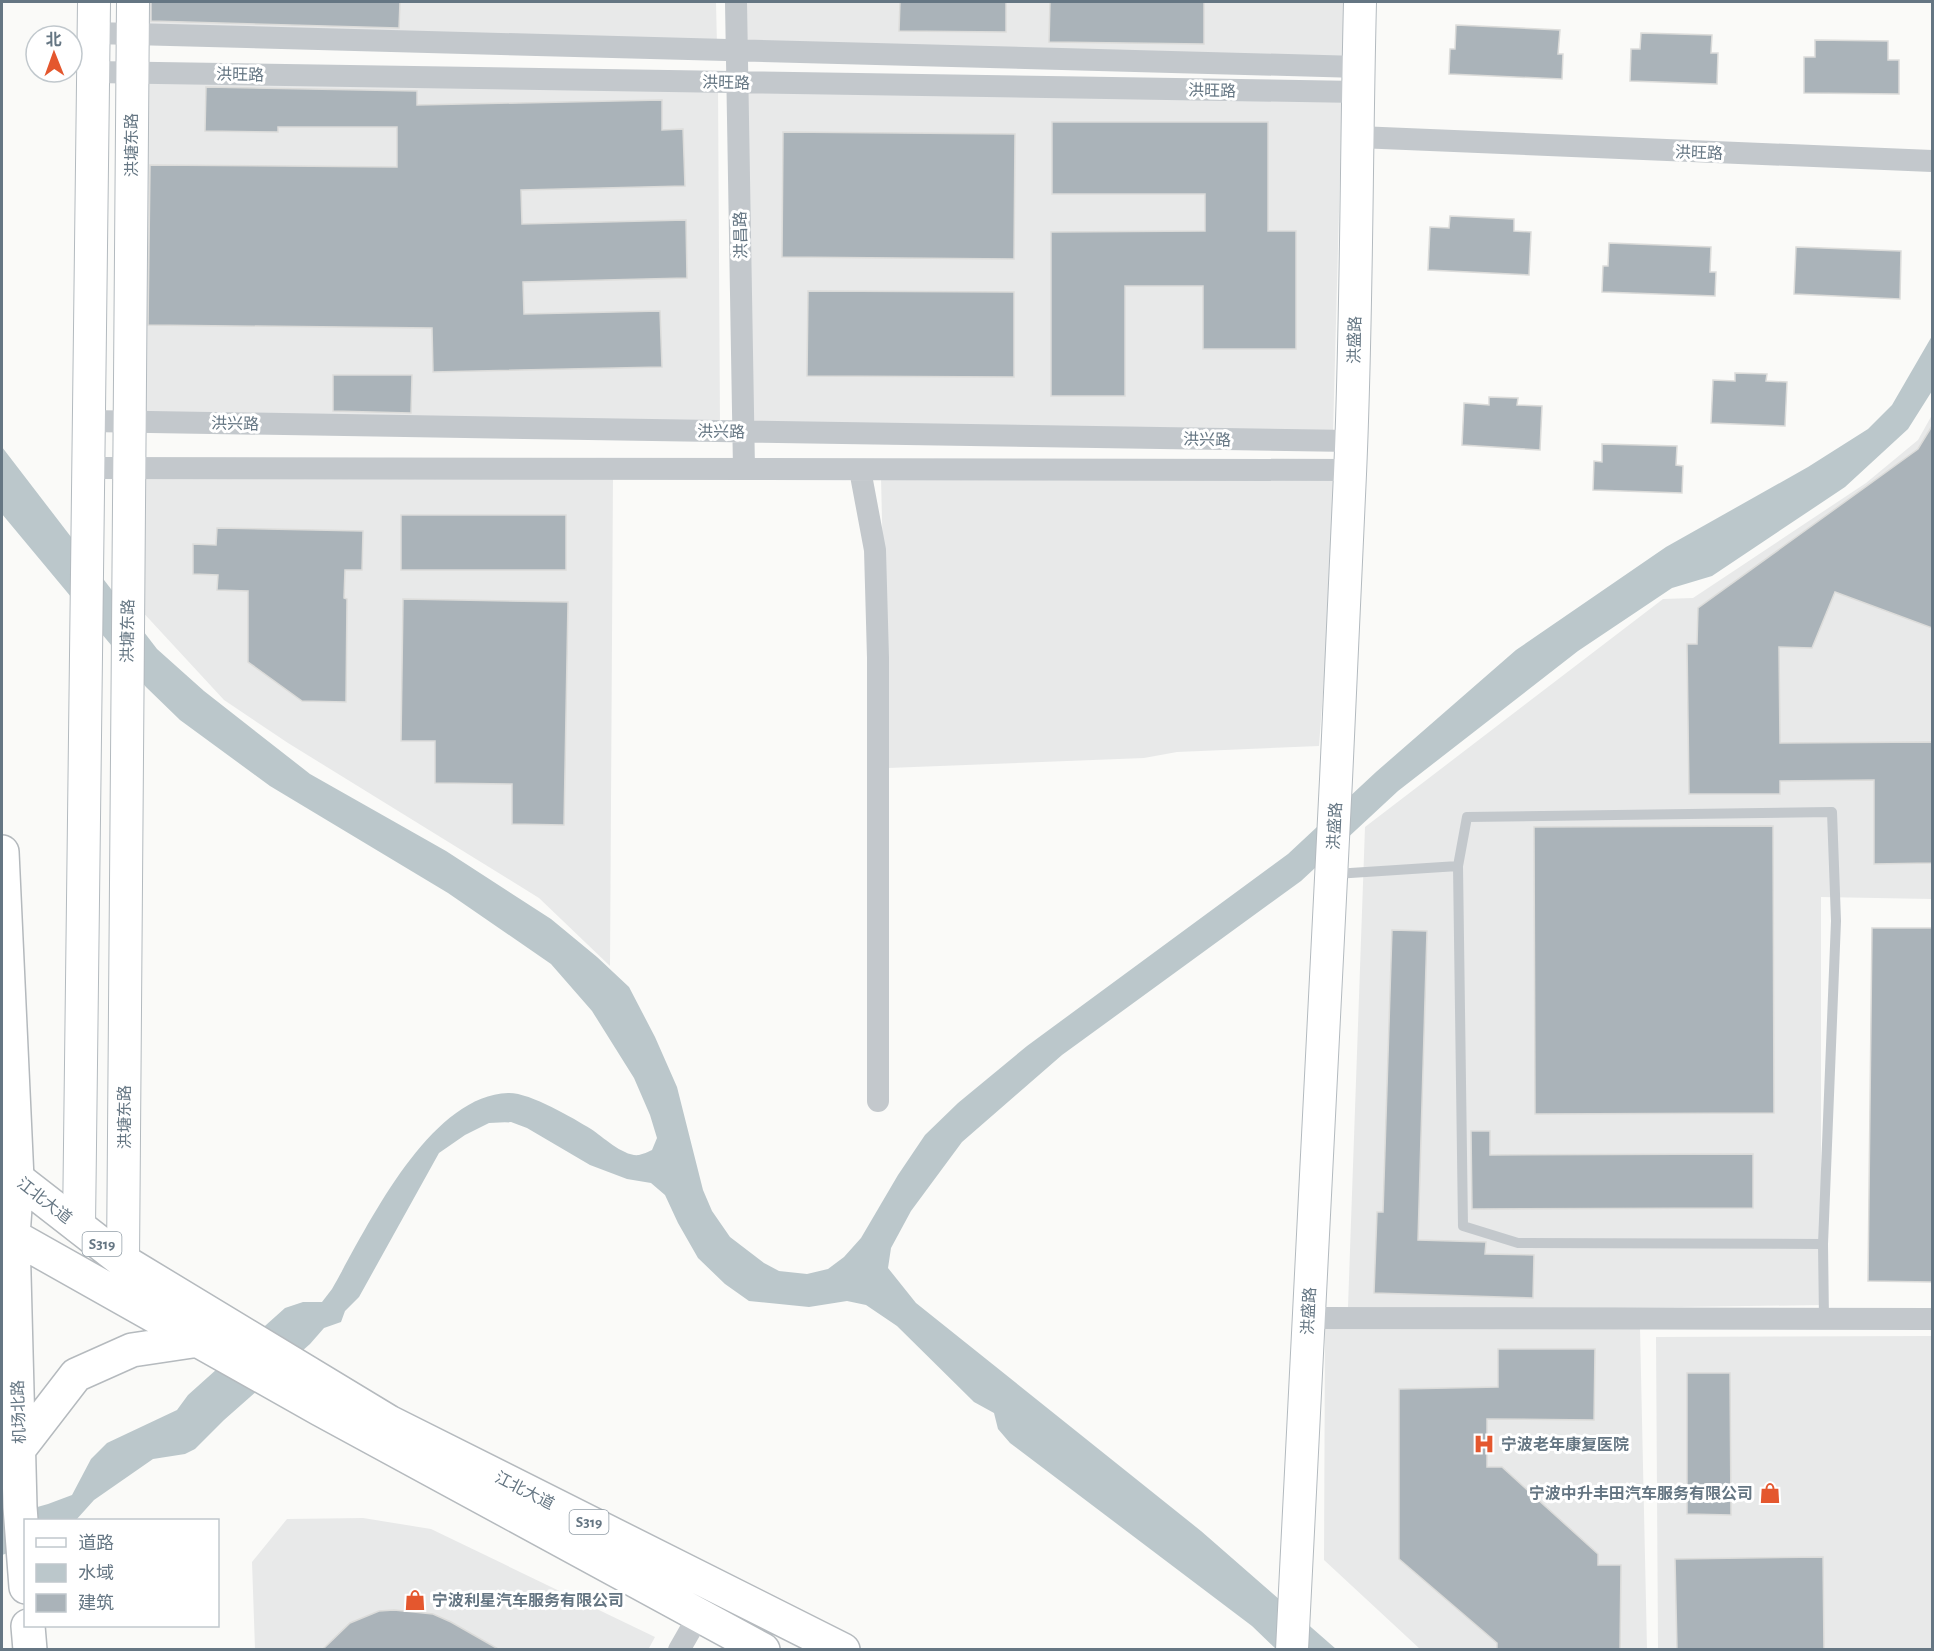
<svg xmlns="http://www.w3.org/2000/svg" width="1934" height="1651" viewBox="0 0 1934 1651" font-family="'Alegreya Sans','Noto Sans SC',sans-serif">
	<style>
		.built { fill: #e8e9e9 }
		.water { fill: #bbc7cb }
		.building { fill: #aab3b9; stroke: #dcdcda; stroke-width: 1.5 }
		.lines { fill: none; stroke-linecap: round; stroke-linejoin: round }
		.secondary-casing { stroke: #b3babf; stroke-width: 34 }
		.primary-casing { stroke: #b5babe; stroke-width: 36 }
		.highway-casing { stroke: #b4b9bd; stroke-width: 36 }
		.lane { stroke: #c3c8cc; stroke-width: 10 }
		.street { stroke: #c3c8cc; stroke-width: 22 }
		.secondary { stroke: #fff; stroke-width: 32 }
		.primary { stroke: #fff; stroke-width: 33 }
		.highway { stroke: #fff; stroke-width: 33 }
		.labels { text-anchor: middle; stroke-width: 6; stroke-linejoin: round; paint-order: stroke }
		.shield { fill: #fff; stroke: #939fa8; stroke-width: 1.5 }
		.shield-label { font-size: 15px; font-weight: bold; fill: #657683 }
		.street-label { font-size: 16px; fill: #657683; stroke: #fff }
		.poi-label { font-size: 16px; font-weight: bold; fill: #657683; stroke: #fff; text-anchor: start }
	</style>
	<rect width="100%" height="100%" fill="#fafaf8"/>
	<path class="built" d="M 136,2 L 716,2 L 717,46 L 136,31 Z
		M 744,2 L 1346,2 L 1344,63 L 745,43 Z
		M 138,78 L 718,86 L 720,425 L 135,417 Z
		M 743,89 L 1342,98 L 1333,434 L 750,425 Z
		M 1932,415 L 1932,899 L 1821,897 L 1821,1305 L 1546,1309 L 1348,1307 L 1365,827 L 1663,599 L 1693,598 L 1866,483 L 1918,440 Z
		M 134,476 L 613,476 L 610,966 L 539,898 L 288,743 L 224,700 L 138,607 Z
		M 881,478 L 1339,479 L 1319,746 L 1177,752 L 1144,758 L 888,768 Z
		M 1640,1328 L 1647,1649 L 1420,1649 L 1324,1560 L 1325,1329 Z
		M 1932,1336 L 1932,1649 L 1658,1649 L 1656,1337 Z
		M 363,1518 L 431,1529 L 655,1637 L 648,1650 L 255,1649 L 252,1562 L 287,1519 Z"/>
	<path class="water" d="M 1932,336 L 1932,391 L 1908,429 L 1845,487 L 1712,576 L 1672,588 L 1578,651 L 1398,791 L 1301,881 L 1062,1055 L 962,1142 L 911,1211 L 891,1248 L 888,1268 L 916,1303 L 1201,1531 L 1336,1649 L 1276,1649 L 1252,1626 L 1010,1443 L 998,1429 L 994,1413 L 974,1402 L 897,1326 L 866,1305 L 847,1301 L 809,1307 L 749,1301 L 725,1284 L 698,1258 L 678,1223 L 665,1195 L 651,1183 L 627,1179 L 590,1165 L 527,1128 L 511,1122 L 489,1123 L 465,1135 L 439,1153 L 359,1297 L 345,1311 L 341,1322 L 324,1328 L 310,1344 L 224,1420 L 195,1449 L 185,1454 L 153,1459 L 94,1500 L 76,1520 L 26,1520 L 25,1547 L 2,1555 L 2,1517 L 48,1504 L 72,1495 L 91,1459 L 107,1443 L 177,1410 L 188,1395 L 285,1308 L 303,1302 L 322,1302 L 332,1289 C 367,1228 428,1096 508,1093 C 529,1092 573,1118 591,1129 C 603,1137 624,1157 639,1155 C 643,1154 648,1152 652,1150 L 657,1138 L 650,1115 L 634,1078 L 592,1011 L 551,964 L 448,893 L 270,786 L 180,720 L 146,687 L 2,514 L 2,447 L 157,649 L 204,691 L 310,774 L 446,851 L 551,919 L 597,957 L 629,987 L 655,1037 L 677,1087 L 703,1190 L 712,1211 L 730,1237 L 764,1263 L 779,1271 L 807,1274 L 828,1269 L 844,1257 L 861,1238 L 898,1175 L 925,1135 L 958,1103 L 1027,1046 L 1288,854 L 1376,772 L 1516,650 L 1666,547 L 1808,467 L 1868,429 L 1892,405 Z"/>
	<path class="building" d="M 151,2 L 400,2 L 399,28 L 151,21 Z
		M 900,2 L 1006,2 L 1006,32 L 899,31 Z
		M 1050,2 L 1204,2 L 1204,44 L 1049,42 Z
		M 1456,25 L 1560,30 L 1558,54 L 1563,54 L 1562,79 L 1449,74 L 1450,49 L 1455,49 Z
		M 1641,33 L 1712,35 L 1711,53 L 1718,53 L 1717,84 L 1630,81 L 1631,49 L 1640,49 Z
		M 1815,40 L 1888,41 L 1888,60 L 1899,60 L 1899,94 L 1804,93 L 1804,57 L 1815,57 Z
		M 206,87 L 417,91 L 417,105 L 662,100 L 662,130 L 683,129 L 685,186 L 521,190 L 522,224 L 686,220 L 687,278 L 523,282 L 524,314 L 660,311 L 662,367 L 433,372 L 432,328 L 148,325 L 150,165 L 397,167 L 397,127 L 278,127 L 278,132 L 205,131 Z
		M 1052,122 L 1268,122 L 1268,231 L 1296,231 L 1296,349 L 1203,349 L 1203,286 L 1125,286 L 1125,396 L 1051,396 L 1051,232 L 1205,231 L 1205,194 L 1052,194 Z
		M 783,132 L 1015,134 L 1014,259 L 782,257 Z
		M 1450,216 L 1514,219 L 1514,231 L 1531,232 L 1529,275 L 1428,270 L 1430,227 L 1449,228 Z
		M 1609,243 L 1711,247 L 1710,272 L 1716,272 L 1715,296 L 1602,292 L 1603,266 L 1608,266 Z
		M 1796,247 L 1901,251 L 1900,299 L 1794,294 Z
		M 808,291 L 1014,292 L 1014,377 L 807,376 Z
		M 1735,373 L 1767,374 L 1766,381 L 1787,382 L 1785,426 L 1711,423 L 1713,380 L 1735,381 Z
		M 333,375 L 412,375 L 411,413 L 333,411 Z
		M 1489,397 L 1518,398 L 1517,405 L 1542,406 L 1540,450 L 1462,445 L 1464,403 L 1489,405 Z
		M 1932,426 L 1932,628 L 1835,592 L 1812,648 L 1779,647 L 1780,743 L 1932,742 L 1932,863 L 1874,864 L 1874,780 L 1780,781 L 1780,794 L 1689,794 L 1687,644 L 1697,644 L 1698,608 L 1918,449 Z
		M 1602,444 L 1677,446 L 1676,465 L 1683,466 L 1682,493 L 1593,490 L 1594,461 L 1602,462 Z
		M 401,515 L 566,515 L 566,570 L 401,570 Z
		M 217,528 L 363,531 L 362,570 L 345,570 L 344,598 L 347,599 L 346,702 L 302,701 L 248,662 L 248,591 L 217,590 L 218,575 L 193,574 L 193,544 L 216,545 Z
		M 403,599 L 568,602 L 564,825 L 512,824 L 512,784 L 435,783 L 435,741 L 401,741 Z
		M 1773,826 L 1774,1113 L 1535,1114 L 1534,827 Z
		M 1872,928 L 1932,928 L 1932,1282 L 1868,1281 Z
		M 1392,930 L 1427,931 L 1418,1240 L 1486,1242 L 1485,1254 L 1534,1255 L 1533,1298 L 1374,1293 L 1377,1212 L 1383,1212 Z
		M 1471,1131 L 1490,1131 L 1490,1155 L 1753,1154 L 1753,1208 L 1472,1209 Z
		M 1498,1349 L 1595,1349 L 1594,1420 L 1487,1419 L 1487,1467 L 1502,1467 L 1598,1554 L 1598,1565 L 1621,1565 L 1620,1650 L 1497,1650 L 1497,1643 L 1399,1559 L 1399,1389 L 1498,1387 Z
		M 1687,1373 L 1730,1373 L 1731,1515 L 1687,1514 Z
		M 1823,1557 L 1824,1650 L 1677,1650 L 1675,1559 Z
		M 394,1610 L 433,1614 L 451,1622 L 500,1650 L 322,1650 L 350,1623 L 379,1611 Z"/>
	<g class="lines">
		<defs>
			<path id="secondary" d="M 79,1227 L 94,2
				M 123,1261 L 133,2
				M 1292,1650 C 1309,1257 1334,866 1350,474 C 1357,317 1356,159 1360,2"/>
			<path id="primary" d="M 14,1161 L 17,1179 L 13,1236 L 20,1507 L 26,1587
				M 2,1167 L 123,1261 L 389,1422 L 843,1650
				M 2,1230 L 320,1409 L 763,1650
				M 19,1449 L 76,1375 L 132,1350 L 199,1340
				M 28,1626 L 30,1650"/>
			<path id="highway" d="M 2,852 L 17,1179"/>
		</defs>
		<use href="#secondary" class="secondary-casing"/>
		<use href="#primary" class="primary-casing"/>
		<use href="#highway" class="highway-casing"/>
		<path class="lane" d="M 1832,812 L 1836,921 L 1823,1244 L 1518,1243 L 1463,1226 L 1458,866 L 1467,817 Z
			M 1335,874 L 1458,866
			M 1823,1244 L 1824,1319"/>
		<path class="street" d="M 736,2 L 744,469
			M 94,33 L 1359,67
			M 93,72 L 1359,92
			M 1358,137 L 1932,161
			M 90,421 L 1351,441
			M 90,468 L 1350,470
			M 860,470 L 875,550 L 878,658 L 878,1101
			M 1307,1318 L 1932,1319
			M 679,1650 L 699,1615"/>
		<use href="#secondary" class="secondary"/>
		<use href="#primary" class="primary"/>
		<use href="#highway" class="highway"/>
	</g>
	<defs>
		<symbol id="hospital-bare" viewBox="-9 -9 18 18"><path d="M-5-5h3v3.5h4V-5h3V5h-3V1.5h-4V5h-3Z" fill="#e4572e" stroke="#fff" stroke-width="2.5" paint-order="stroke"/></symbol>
		<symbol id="shop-bare" viewBox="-9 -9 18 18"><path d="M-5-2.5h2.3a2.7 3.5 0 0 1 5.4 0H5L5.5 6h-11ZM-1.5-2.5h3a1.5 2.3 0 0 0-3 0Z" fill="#e4572e" stroke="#fff" stroke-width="2.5" paint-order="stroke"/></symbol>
	</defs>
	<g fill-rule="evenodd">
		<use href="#hospital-bare" x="1469" y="1429" width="30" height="30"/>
		<use href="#shop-bare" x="1755" y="1478" width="30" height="30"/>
		<use href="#shop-bare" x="400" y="1585" width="30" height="30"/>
	</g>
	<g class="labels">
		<g class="shield">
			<rect x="82.5" y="1232" width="39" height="24" rx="4.5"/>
			<rect x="569.5" y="1510" width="39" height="24" rx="4.5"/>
		</g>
		<g class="shield-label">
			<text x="102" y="1249">S319</text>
			<text x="589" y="1527">S319</text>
		</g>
		<g class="street-label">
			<text transform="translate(240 74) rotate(1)" y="6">洪旺路</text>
			<text transform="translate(726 82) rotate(1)" y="6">洪旺路</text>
			<text transform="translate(1212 90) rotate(1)" y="6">洪旺路</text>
			<text transform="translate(131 145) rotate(-90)" y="6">洪塘东路</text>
			<text transform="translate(1699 152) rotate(2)" y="6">洪旺路</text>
			<text transform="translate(740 235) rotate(-91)" y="6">洪昌路</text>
			<text transform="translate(1354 340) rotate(-89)" y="6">洪盛路</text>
			<text transform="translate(235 423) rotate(1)" y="6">洪兴路</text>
			<text transform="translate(721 431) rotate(1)" y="6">洪兴路</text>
			<text transform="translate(1207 439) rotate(1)" y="6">洪兴路</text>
			<text transform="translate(127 631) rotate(-89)" y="6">洪塘东路</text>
			<text transform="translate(1334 826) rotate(-87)" y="6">洪盛路</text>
			<text transform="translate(124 1117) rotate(-90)" y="6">洪塘东路</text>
			<text transform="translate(45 1200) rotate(38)" y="6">江北大道</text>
			<text transform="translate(1308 1311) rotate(-87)" y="6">洪盛路</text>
			<text transform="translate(18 1412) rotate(-92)" y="6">机场北路</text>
			<text transform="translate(525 1490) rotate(27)" y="6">江北大道</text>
		</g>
		<g class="poi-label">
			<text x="1501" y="1450">宁波老年康复医院</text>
			<text x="1753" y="1499" text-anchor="end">宁波中升丰田汽车服务有限公司</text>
			<text x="432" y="1606">宁波利星汽车服务有限公司</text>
		</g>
	</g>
	<rect width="1934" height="1651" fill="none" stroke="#657683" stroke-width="6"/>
	<rect x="24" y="1519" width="195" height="108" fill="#ffffff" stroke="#c1c8cd" stroke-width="1.5"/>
	<rect x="36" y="1538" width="30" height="9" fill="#ffffff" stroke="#c1c8cd" stroke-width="1.5"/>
	<text x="78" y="1549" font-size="18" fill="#657683">道路</text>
	<rect x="36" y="1564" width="30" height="18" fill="#bbc7cb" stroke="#c1c8cd" stroke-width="1.5"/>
	<text x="78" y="1579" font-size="18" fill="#657683">水域</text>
	<rect x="36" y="1594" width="30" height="18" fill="#aab3b9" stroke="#c1c8cd" stroke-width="1.5"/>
	<text x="78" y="1609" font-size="18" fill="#657683">建筑</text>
	<g transform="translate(54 54) rotate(359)"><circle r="28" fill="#ffffff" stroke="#c1c8cd" stroke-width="1.5"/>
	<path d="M0-4.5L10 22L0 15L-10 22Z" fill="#e4572e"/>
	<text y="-9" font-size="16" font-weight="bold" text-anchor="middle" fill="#657683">北</text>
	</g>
</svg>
